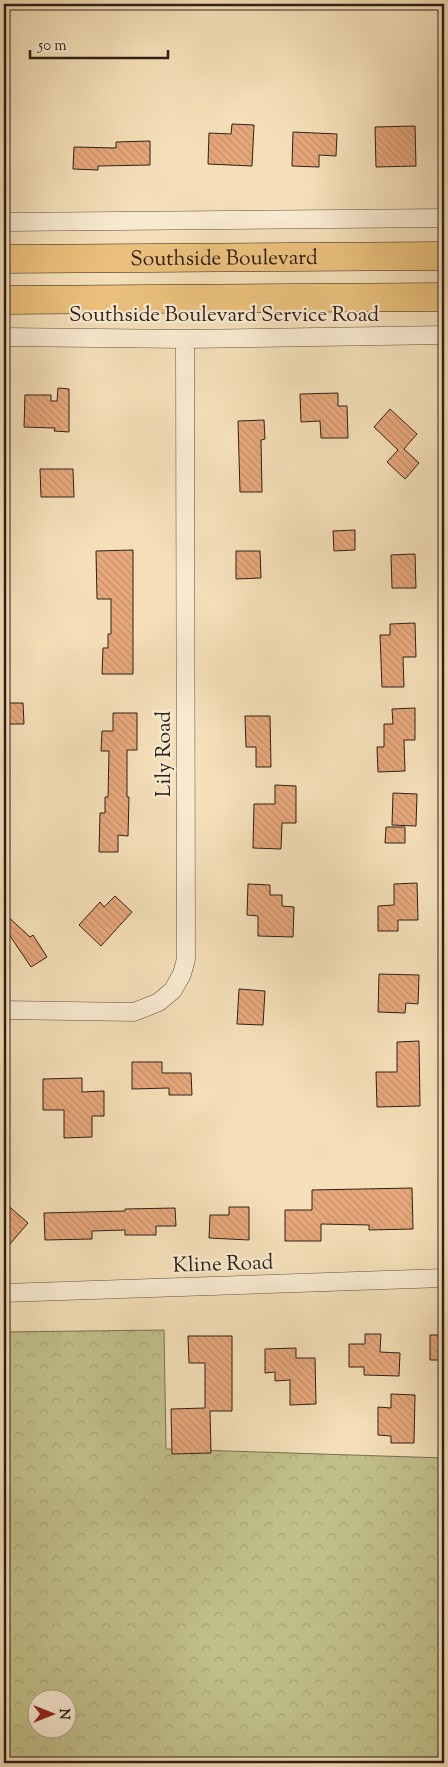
<svg xmlns="http://www.w3.org/2000/svg" width="448" height="1767" viewBox="0 0 448 1767" font-family="'Sorts Mill Goudy',serif">
	<style>
		.forest { fill: url(#forest-crowns); stroke: #787051; fill-rule: evenodd }
		.building { fill: url(#building-back-hatch); stroke: #2f2018 }
		.lines { fill: none; stroke-linecap: round; stroke-linejoin: round }
		.street-casing { stroke: #605040; stroke-width: 19 }
		.highway-casing { stroke: #2f2018; stroke-width: 29 }
		.street { stroke: #f8ead1; stroke-width: 18 }
		.highway { stroke: #eac07c; stroke-width: 28 }
		.labels { text-anchor: middle; stroke-width: 4.5; stroke-linejoin: round; paint-order: stroke }
		.street-label { font-size: 21px; fill: #2f2018; stroke: #f8ead1 }
	</style>
	<defs>
		<pattern id="forest-crowns" width="20" height="18" patternUnits="userSpaceOnUse" patternTransform="scale(1.25)"><rect width="20" height="18" fill="#c1c08a"/><path d="M2 6a3 3 0 1 1 6 0M12 15a3 3 0 1 1 6 0" fill="none" stroke="#a6a576"/></pattern>
		<pattern id="building-back-hatch" width="6" height="6" patternUnits="userSpaceOnUse" patternTransform="scale(1.25)"><rect width="6" height="6" fill="#e7a87b"/><path d="M-1 5l2 2M0 0l6 6M5-1l2 2" fill="none" stroke="#c6906a"/></pattern>
	</defs>
	<rect width="100%" height="100%" fill="#f4dfb8"/>
	<filter id="stains"><feTurbulence type="fractalNoise" baseFrequency=".004" numOctaves="4"/><feColorMatrix values="0 0 0 0 .2 0 0 0 0 .09 0 0 0 0 .02 0 0 0 .5 -.17"/></filter>
	<radialGradient id="worn" r=".72"><stop offset=".6" stop-color="#630" stop-opacity="0"/><stop offset="1" stop-color="#630" stop-opacity=".3"/></radialGradient>
	<path class="forest" d="M 164,1330 L 166,1449 L 444,1458 L 444,1763 L 4,1763 L 4,1332 ZM 38,1700 L 68,1700 L 68,1730 L 38,1730 Z"/>
	<path class="building" d="M 232,124 L 254,125 L 252,166 L 208,164 L 209,133 L 231,134 Z
		M 415,126 L 416,166 L 376,167 L 375,127 Z
		M 293,132 L 337,134 L 336,156 L 319,155 L 319,167 L 292,166 Z
		M 150,141 L 150,165 L 98,166 L 98,170 L 73,169 L 74,147 L 116,148 L 116,142 Z
		M 58,388 L 69,389 L 69,432 L 54,431 L 55,428 L 24,427 L 25,395 L 51,395 L 51,401 L 57,401 Z
		M 338,393 L 338,406 L 347,406 L 348,438 L 321,438 L 320,421 L 301,422 L 300,394 Z
		M 390,409 L 417,434 L 404,449 L 419,463 L 405,479 L 387,462 L 398,450 L 374,427 Z
		M 264,420 L 265,439 L 261,440 L 262,492 L 240,492 L 238,421 Z
		M 40,469 L 73,469 L 74,497 L 41,497 Z
		M 355,530 L 355,550 L 334,551 L 333,531 Z
		M 133,550 L 133,674 L 102,674 L 103,648 L 108,648 L 108,634 L 111,634 L 111,599 L 97,599 L 96,551 Z
		M 236,551 L 260,551 L 261,578 L 236,579 Z
		M 415,554 L 416,588 L 392,588 L 391,555 Z
		M 415,623 L 416,657 L 403,657 L 404,687 L 382,687 L 380,635 L 390,635 L 390,624 Z
		M 4,703 L 23,703 L 24,724 L 4,724 Z
		M 415,708 L 415,740 L 404,740 L 405,771 L 378,772 L 377,747 L 384,747 L 384,724 L 393,724 L 392,709 Z
		M 113,713 L 137,713 L 137,750 L 127,750 L 127,797 L 129,797 L 128,836 L 118,835 L 118,852 L 99,852 L 100,813 L 105,813 L 105,797 L 108,797 L 109,751 L 101,751 L 102,731 L 113,731 Z
		M 245,716 L 270,716 L 271,767 L 256,767 L 256,747 L 246,747 Z
		M 275,785 L 296,786 L 296,823 L 282,823 L 281,849 L 253,848 L 254,804 L 275,804 Z
		M 393,793 L 417,794 L 416,826 L 392,825 Z
		M 386,827 L 405,827 L 405,843 L 385,843 Z
		M 417,883 L 418,920 L 398,920 L 398,931 L 378,931 L 378,906 L 394,905 L 394,884 Z
		M 248,884 L 270,885 L 270,895 L 282,895 L 282,906 L 294,907 L 293,937 L 258,936 L 258,916 L 247,915 Z
		M 115,896 L 132,912 L 101,946 L 79,925 L 100,902 L 104,907 Z
		M 4,913 L 30,937 L 33,935 L 47,957 L 31,967 L 4,927 Z
		M 379,974 L 419,975 L 418,1004 L 406,1003 L 405,1013 L 378,1012 Z
		M 239,989 L 265,991 L 263,1025 L 237,1024 Z
		M 419,1041 L 420,1106 L 377,1107 L 376,1072 L 397,1072 L 397,1042 Z
		M 132,1062 L 162,1062 L 162,1073 L 191,1073 L 192,1095 L 169,1095 L 169,1088 L 132,1089 Z
		M 82,1078 L 82,1092 L 104,1091 L 104,1116 L 92,1116 L 92,1137 L 64,1138 L 64,1110 L 43,1110 L 43,1079 Z
		M 412,1188 L 413,1229 L 369,1230 L 369,1225 L 321,1224 L 321,1241 L 285,1241 L 285,1210 L 312,1210 L 312,1190 Z
		M 4,1202 L 28,1223 L 4,1251 Z
		M 229,1207 L 249,1207 L 249,1240 L 209,1238 L 210,1215 L 229,1215 Z
		M 175,1208 L 176,1226 L 156,1226 L 156,1235 L 125,1235 L 125,1230 L 92,1231 L 92,1239 L 45,1240 L 44,1213 L 125,1211 L 125,1209 Z
		M 365,1334 L 381,1334 L 380,1352 L 400,1353 L 399,1376 L 364,1375 L 364,1367 L 349,1367 L 349,1344 L 365,1344 Z
		M 430,1335 L 444,1335 L 444,1360 L 430,1360 Z
		M 188,1336 L 232,1336 L 232,1411 L 210,1411 L 211,1453 L 172,1454 L 171,1409 L 205,1408 L 205,1363 L 189,1363 Z
		M 296,1348 L 296,1358 L 315,1358 L 316,1404 L 290,1405 L 290,1380 L 275,1381 L 275,1372 L 265,1373 L 265,1349 Z
		M 391,1394 L 415,1395 L 414,1443 L 391,1443 L 391,1436 L 378,1435 L 378,1407 L 391,1408 Z"/>
	<g class="lines">
		<defs>
			<path id="street" d="M 4,222 L 444,218
				M 4,337 L 185,339 L 444,335
				M 4,1010 L 134,1012 L 159,1002 L 173,990 L 182,974 L 186,959 L 185,339
				M 4,1293 L 444,1278"/>
			<g id="highway">
				<path id="s1" d="M 4,259 L 444,256"/>
				<path d="M 4,300 L 444,297"/>
			</g>
		</defs>
		<use href="#street" class="street-casing"/>
		<use href="#highway" class="highway-casing"/>
		<use href="#street" class="street"/>
		<use href="#highway" class="highway"/>
	</g>
	<g class="labels">
		<g class="street-label">
			<text dy="7" stroke="none"><textPath href="#s1" startOffset="220">Southside Boulevard</textPath></text>
			<text x="224" y="321">Southside Boulevard Service Road</text>
			<text transform="translate(163 754) rotate(-90)" y="7">Lily Road</text>
			<text transform="translate(223 1263) rotate(-2)" y="7">Kline Road</text>
		</g>
	</g>
	<rect width="448" height="1767" fill="none" stroke="#f4dfb8" stroke-width="20"/>
	<rect x="5" y="5" width="438" height="1757" fill="none" stroke="#2f2018" stroke-width="2.5"/>
	<rect x="10" y="10" width="428" height="1747" fill="none" stroke="#2f2018"/>
	<g transform="translate(52 1714) rotate(90)"><circle r="24" fill="#f8ead1" stroke="#a89987"/>
	<path d="M0-4L9 19L0 12L-9 19Z" fill="#8f2418"/>
	<text y="-8" font-size="14" font-weight="bold" text-anchor="middle" fill="#2f2018">N</text>
	</g>
	<path d="M30 50v8h138v-8" fill="none" stroke="#2f2018" stroke-width="2.5"/>
	<text x="38" y="50" font-size="15" fill="#2f2018" stroke="#f8ead1" stroke-width="4" paint-order="stroke">50 m</text>
	<rect width="100%" height="100%" filter="url(#stains)"/>
	<rect width="100%" height="100%" fill="url(#worn)"/>
</svg>
